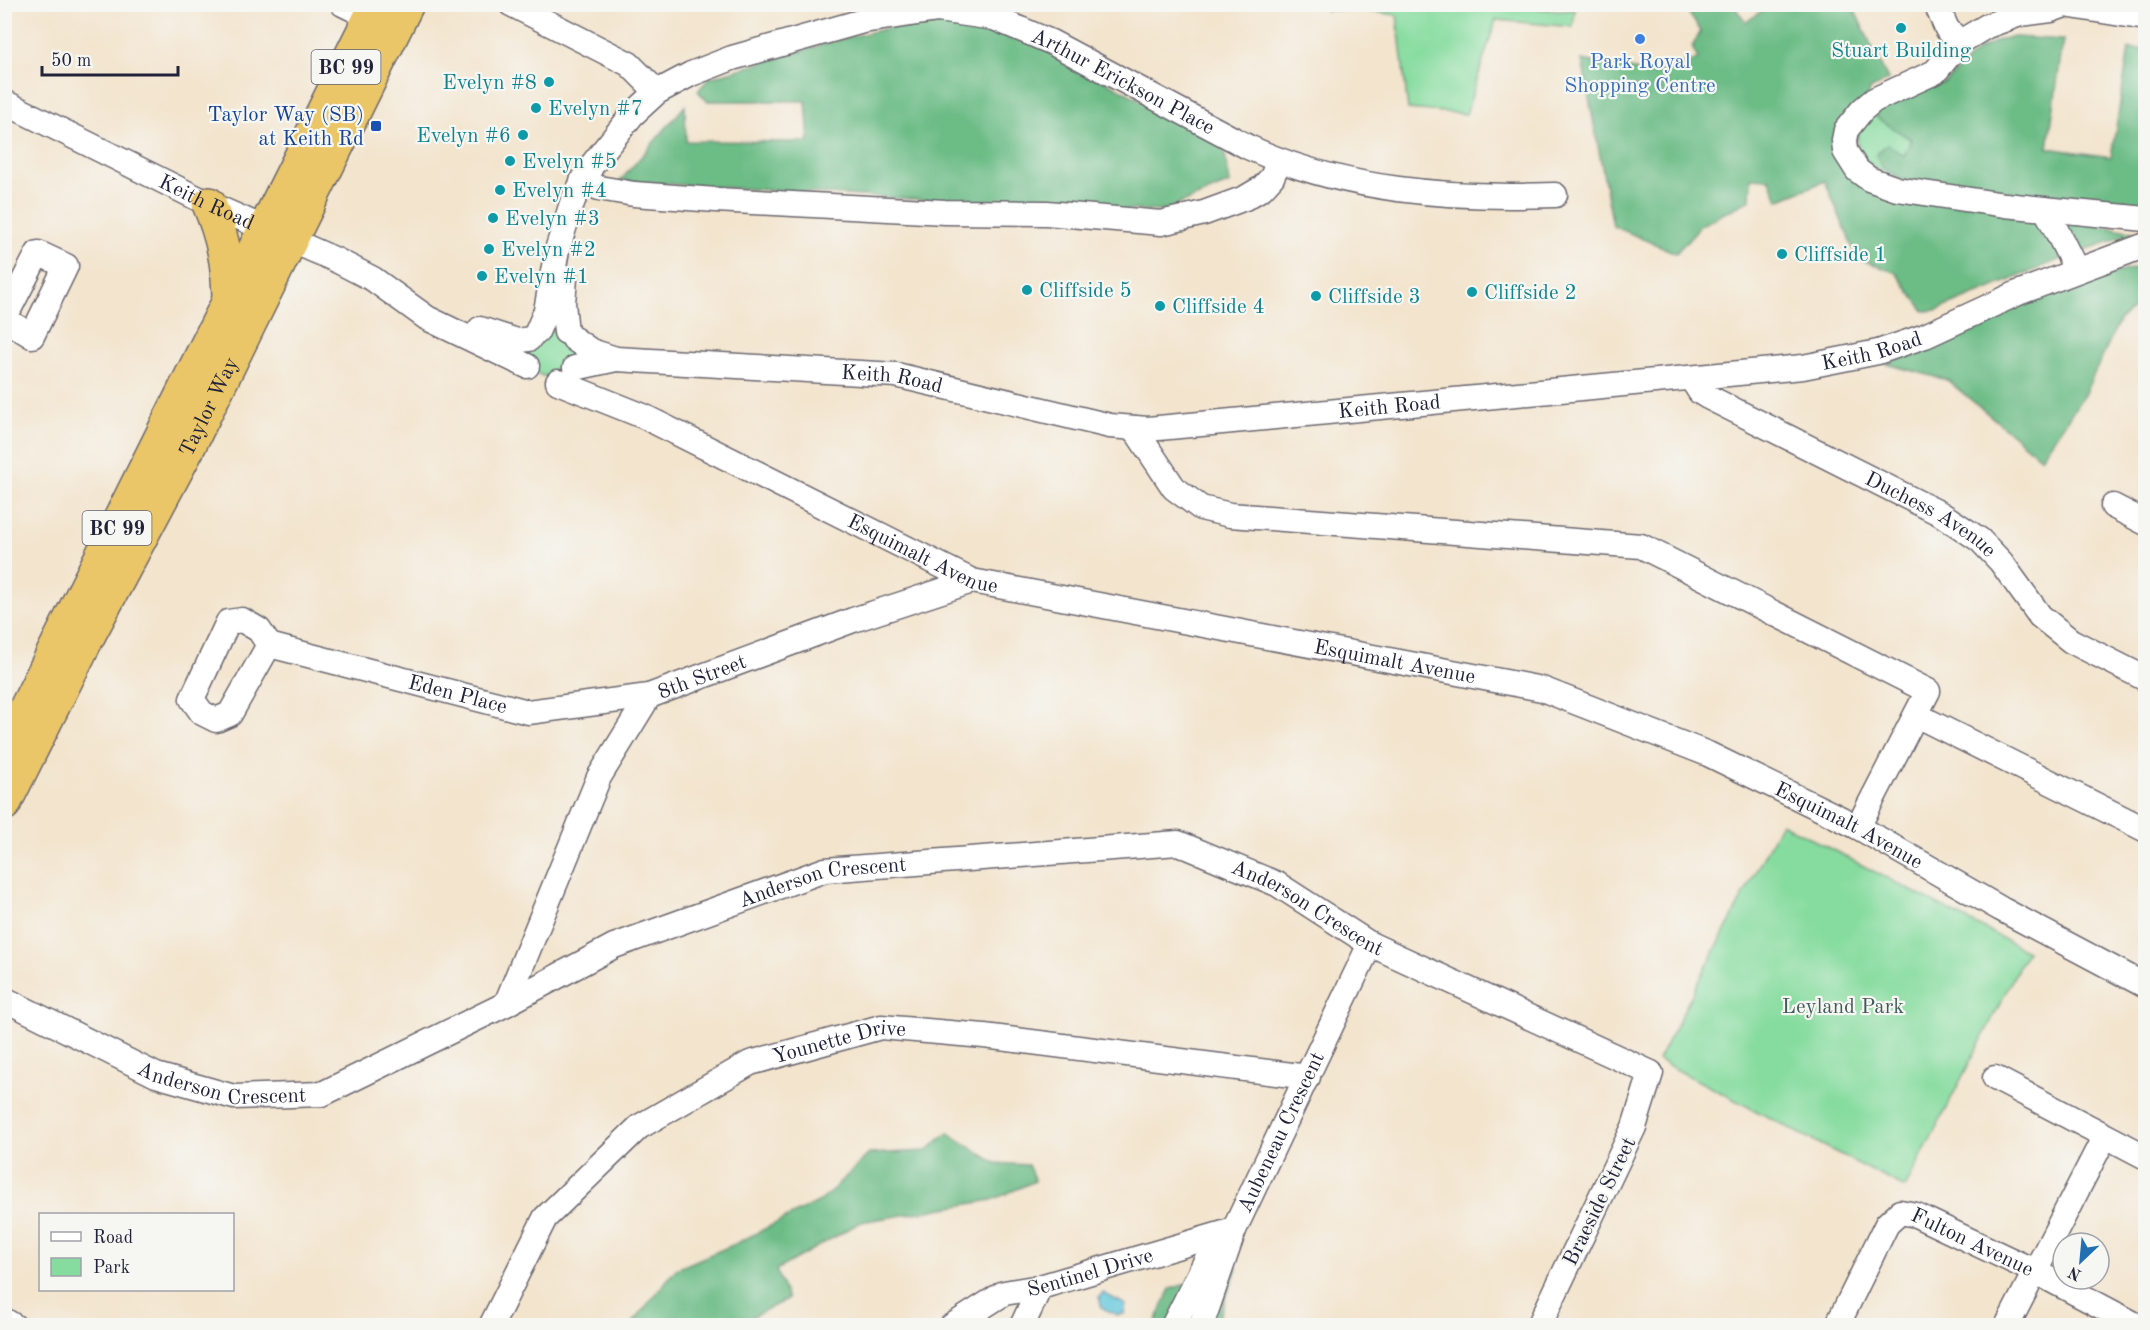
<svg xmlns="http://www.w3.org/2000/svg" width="2150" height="1330" viewBox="0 0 2150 1330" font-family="'Old Standard TT',serif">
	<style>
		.green { fill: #86dc9f; stroke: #547f6d; stroke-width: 1.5 }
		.forest { fill: #6cbc86; stroke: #476f60; stroke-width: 1.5 }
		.water { fill: #60c7dd; stroke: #41748c; stroke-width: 1.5 }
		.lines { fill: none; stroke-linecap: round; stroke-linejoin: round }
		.minor-casing { stroke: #6b666e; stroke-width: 27 }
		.highway-casing { stroke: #6b666e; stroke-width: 36 }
		.minor { stroke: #fff; stroke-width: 24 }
		.highway { stroke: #eac669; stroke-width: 33 }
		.culture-dot { fill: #0f9aa8; stroke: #f6f6f2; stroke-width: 2 }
		.shop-dot { fill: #3f7fe0; stroke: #f6f6f2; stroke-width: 2 }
		.transit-dot { fill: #1a4fb4; stroke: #f6f6f2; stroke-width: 2 }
		.labels { text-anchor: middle; stroke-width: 4.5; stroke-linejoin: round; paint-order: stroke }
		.shield { fill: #f6f6f2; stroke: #626272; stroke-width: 1.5 }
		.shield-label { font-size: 20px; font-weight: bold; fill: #22223b }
		.culture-label { font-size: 21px; fill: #0d838f; stroke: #f6f6f2; text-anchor: start }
		.shop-label { font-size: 21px; fill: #366cbe; stroke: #f6f6f2 }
		.street-label { font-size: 21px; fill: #22223b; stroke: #f6f6f2 }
		.transit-label { font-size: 21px; fill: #164399; stroke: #f6f6f2; text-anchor: end }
		.park-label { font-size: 21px; fill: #405a59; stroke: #f6f6f2 }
	</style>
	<rect width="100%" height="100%" fill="#f6f6f2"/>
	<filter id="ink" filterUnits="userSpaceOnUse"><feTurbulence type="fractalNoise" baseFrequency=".0167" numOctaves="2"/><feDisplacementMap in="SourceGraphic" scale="12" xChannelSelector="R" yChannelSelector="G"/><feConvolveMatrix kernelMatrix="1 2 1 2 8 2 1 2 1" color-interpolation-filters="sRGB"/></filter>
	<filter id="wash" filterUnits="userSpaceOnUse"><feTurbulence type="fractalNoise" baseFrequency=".008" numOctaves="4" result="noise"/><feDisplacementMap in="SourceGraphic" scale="24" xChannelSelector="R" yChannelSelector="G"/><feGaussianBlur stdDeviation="1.35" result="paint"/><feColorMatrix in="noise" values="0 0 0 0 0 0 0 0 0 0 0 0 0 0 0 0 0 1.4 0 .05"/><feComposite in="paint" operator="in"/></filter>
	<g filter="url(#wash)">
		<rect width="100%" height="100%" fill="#f3e4cd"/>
		<path class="green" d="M 1325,5 L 1503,4 L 1559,11 L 1575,10 L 1573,27 L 1496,20 L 1466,114 L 1408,109 L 1397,15 L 1368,11 L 1367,8 L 1325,11 Z
			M 1878,109 L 1877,117 L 1912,140 L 1904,156 L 1915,185 C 1893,177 1848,164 1859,132 C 1862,124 1872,116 1878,109 Z
			M 551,330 C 560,332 563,337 570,343 C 595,370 524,400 528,348 Z
			M 1781,823 L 2027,951 L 1905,1188 L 1658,1060 Z"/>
		<path class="forest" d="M 1683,5 L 1733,5 L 1746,22 L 1770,5 L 1852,5 L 1888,80 L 1870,90 L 1846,171 L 2041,218 L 2061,259 L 1938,310 L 1924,311 L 1896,273 L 1857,258 L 1825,181 L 1778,200 L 1770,179 L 1751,178 L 1750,200 L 1701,225 L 1676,253 L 1613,226 L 1582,60 L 1655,74 L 1698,59 L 1692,47 L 1701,31 Z
			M 918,21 L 1011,31 L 1223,144 L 1230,183 L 1163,211 L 1054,208 L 620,181 L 685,106 L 686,141 L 809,142 L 806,101 L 707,101 L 698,91 L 709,78 L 846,38 Z
			M 2015,37 L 2063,40 L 2048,148 L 2111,157 L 2129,49 L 2145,49 L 2145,208 L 1915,185 L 1883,168 L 1876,155 L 1887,144 L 1904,156 L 1912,140 L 1876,117 L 1878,109 L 1898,98 L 1946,82 L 1978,50 L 2000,39 Z
			M 2058,218 L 2129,231 L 2134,233 L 2079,252 Z
			M 2145,266 L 2145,300 L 2120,319 L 2084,395 L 2041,458 L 1947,380 L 1887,364 L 2075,282 Z
			M 948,1133 L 995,1163 L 1028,1165 L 1035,1181 L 992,1200 L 861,1222 L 776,1270 L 788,1299 L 736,1325 L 631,1325 L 676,1269 L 735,1244 L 822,1200 L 869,1154 L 926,1151 Z
			M 1237,1268 L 1216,1325 L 1154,1326 L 1170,1289 Z"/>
		<path class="water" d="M 1103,1293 L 1126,1305 L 1124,1314 L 1118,1315 L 1102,1308 L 1099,1297 Z"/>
	</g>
	<g filter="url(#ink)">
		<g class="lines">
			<defs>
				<g id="minor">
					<path d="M 343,4 L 384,24"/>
					<path d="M 511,4 L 629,64 L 657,92"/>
					<path d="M 1936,4 L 1947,29 L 1960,42"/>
					<path d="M 2146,18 L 2065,5 L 2051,10 L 2020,14 L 1987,26 L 1960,42 L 1935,72 L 1874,100 L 1862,110 L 1846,130 L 1844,140 L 1845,151 L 1857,170 L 1869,179 L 1897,189 L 2005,205 L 2146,219"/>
					<path id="s1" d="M 4,102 L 209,204 L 336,260 L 373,279 L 427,318 L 527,366"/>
					<path d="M 582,181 L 599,188 L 634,194 L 716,200 L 945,212 L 1047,213 L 1161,223 L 1204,213 L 1245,198 L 1262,188 L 1272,177 L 1279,161"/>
					<path d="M 2046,210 L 2076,269"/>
					<path d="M 38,253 L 66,266 L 32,336 L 4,319 Z"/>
					<path d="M 565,278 L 563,303 L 566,332"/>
					<path d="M 480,329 L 517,341 L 529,339"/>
					<path id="s2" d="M 537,332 L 546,311 L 557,250 L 573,200 L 592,165 L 632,115 L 657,92 L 691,74 L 732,58 L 863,21 L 938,10 L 994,18 L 1051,42 L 1248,147 C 1344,191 1450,199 1555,195"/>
					<path id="s3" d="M 574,339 L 591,351 L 616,359 L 896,375 L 1110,426 L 1148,429 L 1803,367 L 1878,352 L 1925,336 L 2018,293 L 2146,245"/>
					<path d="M 575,368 L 616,359"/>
					<path id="s4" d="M 1691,378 L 1700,392 L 1708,397 L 1941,514 L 1980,540 L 2001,562 L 2040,616 L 2071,641 L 2146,679"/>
					<path id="s5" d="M 558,382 L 643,416 L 972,581 L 1542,689 L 1708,754 L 1858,827 L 2001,909 L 2146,986"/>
					<path d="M 1134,428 L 1174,488 L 1201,508 L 1230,515 L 1641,546 L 1928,691 L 1858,827"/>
					<path d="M 2113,506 L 2146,523"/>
					<path d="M 242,620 L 259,630 L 269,645 L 230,714 L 216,720 L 202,713 L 192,699 L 228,622 Z"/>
					<path id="s6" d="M 269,645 L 528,712 L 649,696 L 853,620 L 972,581"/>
					<path d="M 1916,715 L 2146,830"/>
					<path id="s7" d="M 4,999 L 156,1075 L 234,1097 L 322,1094 L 506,1004 L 614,946 L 825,870 L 1178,843 L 1277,884 L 1370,944 L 1651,1073 L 1634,1127 L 1539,1326"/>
					<path d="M 506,1004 L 599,777 L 649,696"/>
					<path d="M 1995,1078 L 2146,1157"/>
					<path d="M 4,1320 L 14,1326"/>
					<path id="s8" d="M 491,1326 L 545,1218 L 639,1127 L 750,1063 L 881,1027 L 984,1036 L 1308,1077"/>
					<path id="s9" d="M 952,1326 L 1004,1293 L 1040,1287 L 1234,1230"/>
					<path d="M 1022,1326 L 1040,1287"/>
					<path d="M 1173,1326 L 1219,1235"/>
					<path id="s10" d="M 1201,1326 L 1234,1230 L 1370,944"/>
					<path id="s11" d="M 1837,1326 L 1887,1224 L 1900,1212 L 1916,1215 L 2034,1271 L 2138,1326"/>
					<path d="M 2007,1326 L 2105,1136"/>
				</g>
				<g id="highway">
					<path d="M 209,204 C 223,237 229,266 229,302"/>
					<path d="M 4,752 L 377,4"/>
					<path id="s12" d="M 4,804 L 86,640 L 187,450 L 407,4"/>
				</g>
			</defs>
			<use href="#minor" class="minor-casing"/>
			<use href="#highway" class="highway-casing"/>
			<use href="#minor" class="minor"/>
			<use href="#highway" class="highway"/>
		</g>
	</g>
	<g class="culture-dot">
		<circle cx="1901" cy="28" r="6"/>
		<circle cx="549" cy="82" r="6"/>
		<circle cx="536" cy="108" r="6"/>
		<circle cx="523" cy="135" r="6"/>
		<circle cx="510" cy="161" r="6"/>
		<circle cx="500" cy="190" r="6"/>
		<circle cx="493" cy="218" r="6"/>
		<circle cx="489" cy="249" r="6"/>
		<circle cx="1782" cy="254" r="6"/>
		<circle cx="482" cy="276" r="6"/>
		<circle cx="1027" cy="290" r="6"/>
		<circle cx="1472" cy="292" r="6"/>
		<circle cx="1316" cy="296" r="6"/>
		<circle cx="1160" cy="306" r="6"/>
	</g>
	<circle class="shop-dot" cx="1640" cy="39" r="6"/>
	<rect class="transit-dot" x="370" y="120" width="12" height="12" rx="3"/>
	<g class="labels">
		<g class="shield">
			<rect x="311.5" y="50" width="69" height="34" rx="4.5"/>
			<rect x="82.5" y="511" width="69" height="34" rx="4.5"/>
		</g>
		<g class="shield-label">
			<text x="346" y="74">BC 99</text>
			<text x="117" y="535">BC 99</text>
		</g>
		<g class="culture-label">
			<text x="1901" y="57" text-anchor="middle">Stuart Building</text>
			<text x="537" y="89" text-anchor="end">Evelyn #8</text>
			<text x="548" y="115">Evelyn #7</text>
			<text x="511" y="142" text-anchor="end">Evelyn #6</text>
			<text x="522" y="168">Evelyn #5</text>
			<text x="512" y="197">Evelyn #4</text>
			<text x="505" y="225">Evelyn #3</text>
			<text x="501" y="256">Evelyn #2</text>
			<text x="1794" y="261">Cliffside 1</text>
			<text x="494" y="283">Evelyn #1</text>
			<text x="1039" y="297">Cliffside 5</text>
			<text x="1484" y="299">Cliffside 2</text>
			<text x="1328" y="303">Cliffside 3</text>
			<text x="1172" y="313">Cliffside 4</text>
		</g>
		<g class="shop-label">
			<text x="1640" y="68">Park Royal<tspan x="1640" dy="24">Shopping Centre</tspan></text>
		</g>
		<g class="street-label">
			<text dy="7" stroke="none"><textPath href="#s2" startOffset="770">Arthur Erickson Place</textPath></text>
			<text dy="7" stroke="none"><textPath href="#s1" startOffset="226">Keith Road</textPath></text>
			<text dy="7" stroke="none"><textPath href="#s3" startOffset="1314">Keith Road</textPath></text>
			<text dy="7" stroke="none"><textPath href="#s3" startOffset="324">Keith Road</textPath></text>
			<text dy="7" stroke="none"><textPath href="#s12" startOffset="447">Taylor Way</textPath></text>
			<text dy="7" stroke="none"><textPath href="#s3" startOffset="828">Keith Road</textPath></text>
			<text dy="7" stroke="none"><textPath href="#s4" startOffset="278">Duchess Avenue</textPath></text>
			<text dy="7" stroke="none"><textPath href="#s5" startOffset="404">Esquimalt Avenue</textPath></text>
			<text dy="7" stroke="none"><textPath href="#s5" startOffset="890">Esquimalt Avenue</textPath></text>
			<text dy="7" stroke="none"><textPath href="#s6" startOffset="446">8th Street</textPath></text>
			<text dy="7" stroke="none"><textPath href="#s6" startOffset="195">Eden Place</textPath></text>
			<text dy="7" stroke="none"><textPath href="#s5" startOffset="1376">Esquimalt Avenue</textPath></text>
			<text dy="7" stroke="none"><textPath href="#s7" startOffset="886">Anderson Crescent</textPath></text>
			<text dy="7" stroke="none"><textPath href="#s7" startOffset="1390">Anderson Crescent</textPath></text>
			<text dy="7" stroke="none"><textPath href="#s8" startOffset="472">Younette Drive</textPath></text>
			<text dy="7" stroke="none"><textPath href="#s7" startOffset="237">Anderson Crescent</textPath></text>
			<text dy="7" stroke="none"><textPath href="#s10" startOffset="210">Aubeneau Crescent</textPath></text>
			<text transform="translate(1599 1201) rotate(-64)" y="7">Braeside Street</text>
			<text dy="7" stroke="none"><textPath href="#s11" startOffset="210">Fulton Avenue</textPath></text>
			<text dy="7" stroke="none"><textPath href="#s9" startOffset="150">Sentinel Drive</textPath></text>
		</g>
		<g class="transit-label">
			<text x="364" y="121">Taylor Way (SB)<tspan x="364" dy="24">at Keith Rd</tspan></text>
		</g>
		<g class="park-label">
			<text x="1843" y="1013">Leyland Park</text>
		</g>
	</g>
	<rect width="2150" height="1330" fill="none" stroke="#f6f6f2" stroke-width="24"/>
	<rect x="39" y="1213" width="195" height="78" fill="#f6f6f2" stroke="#a1a1a9" stroke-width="1.5"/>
	<rect x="51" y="1232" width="30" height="9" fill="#ffffff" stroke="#a1a1a9" stroke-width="1.5"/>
	<text x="93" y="1243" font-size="18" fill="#22223b">Road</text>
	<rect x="51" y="1258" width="30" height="18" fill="#86dc9f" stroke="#a1a1a9" stroke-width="1.5"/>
	<text x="93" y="1273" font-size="18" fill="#22223b">Park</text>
	<g transform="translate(2081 1261) rotate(206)"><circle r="28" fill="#f6f6f2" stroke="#a1a1a9" stroke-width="1.5"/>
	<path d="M0-4.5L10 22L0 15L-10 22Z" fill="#1f6fb2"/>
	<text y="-9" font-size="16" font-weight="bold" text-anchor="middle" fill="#22223b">N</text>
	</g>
	<path d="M42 66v9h136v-9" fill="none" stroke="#22223b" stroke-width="3"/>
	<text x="51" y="66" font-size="18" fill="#22223b" stroke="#f6f6f2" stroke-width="4.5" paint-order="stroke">50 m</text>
</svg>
